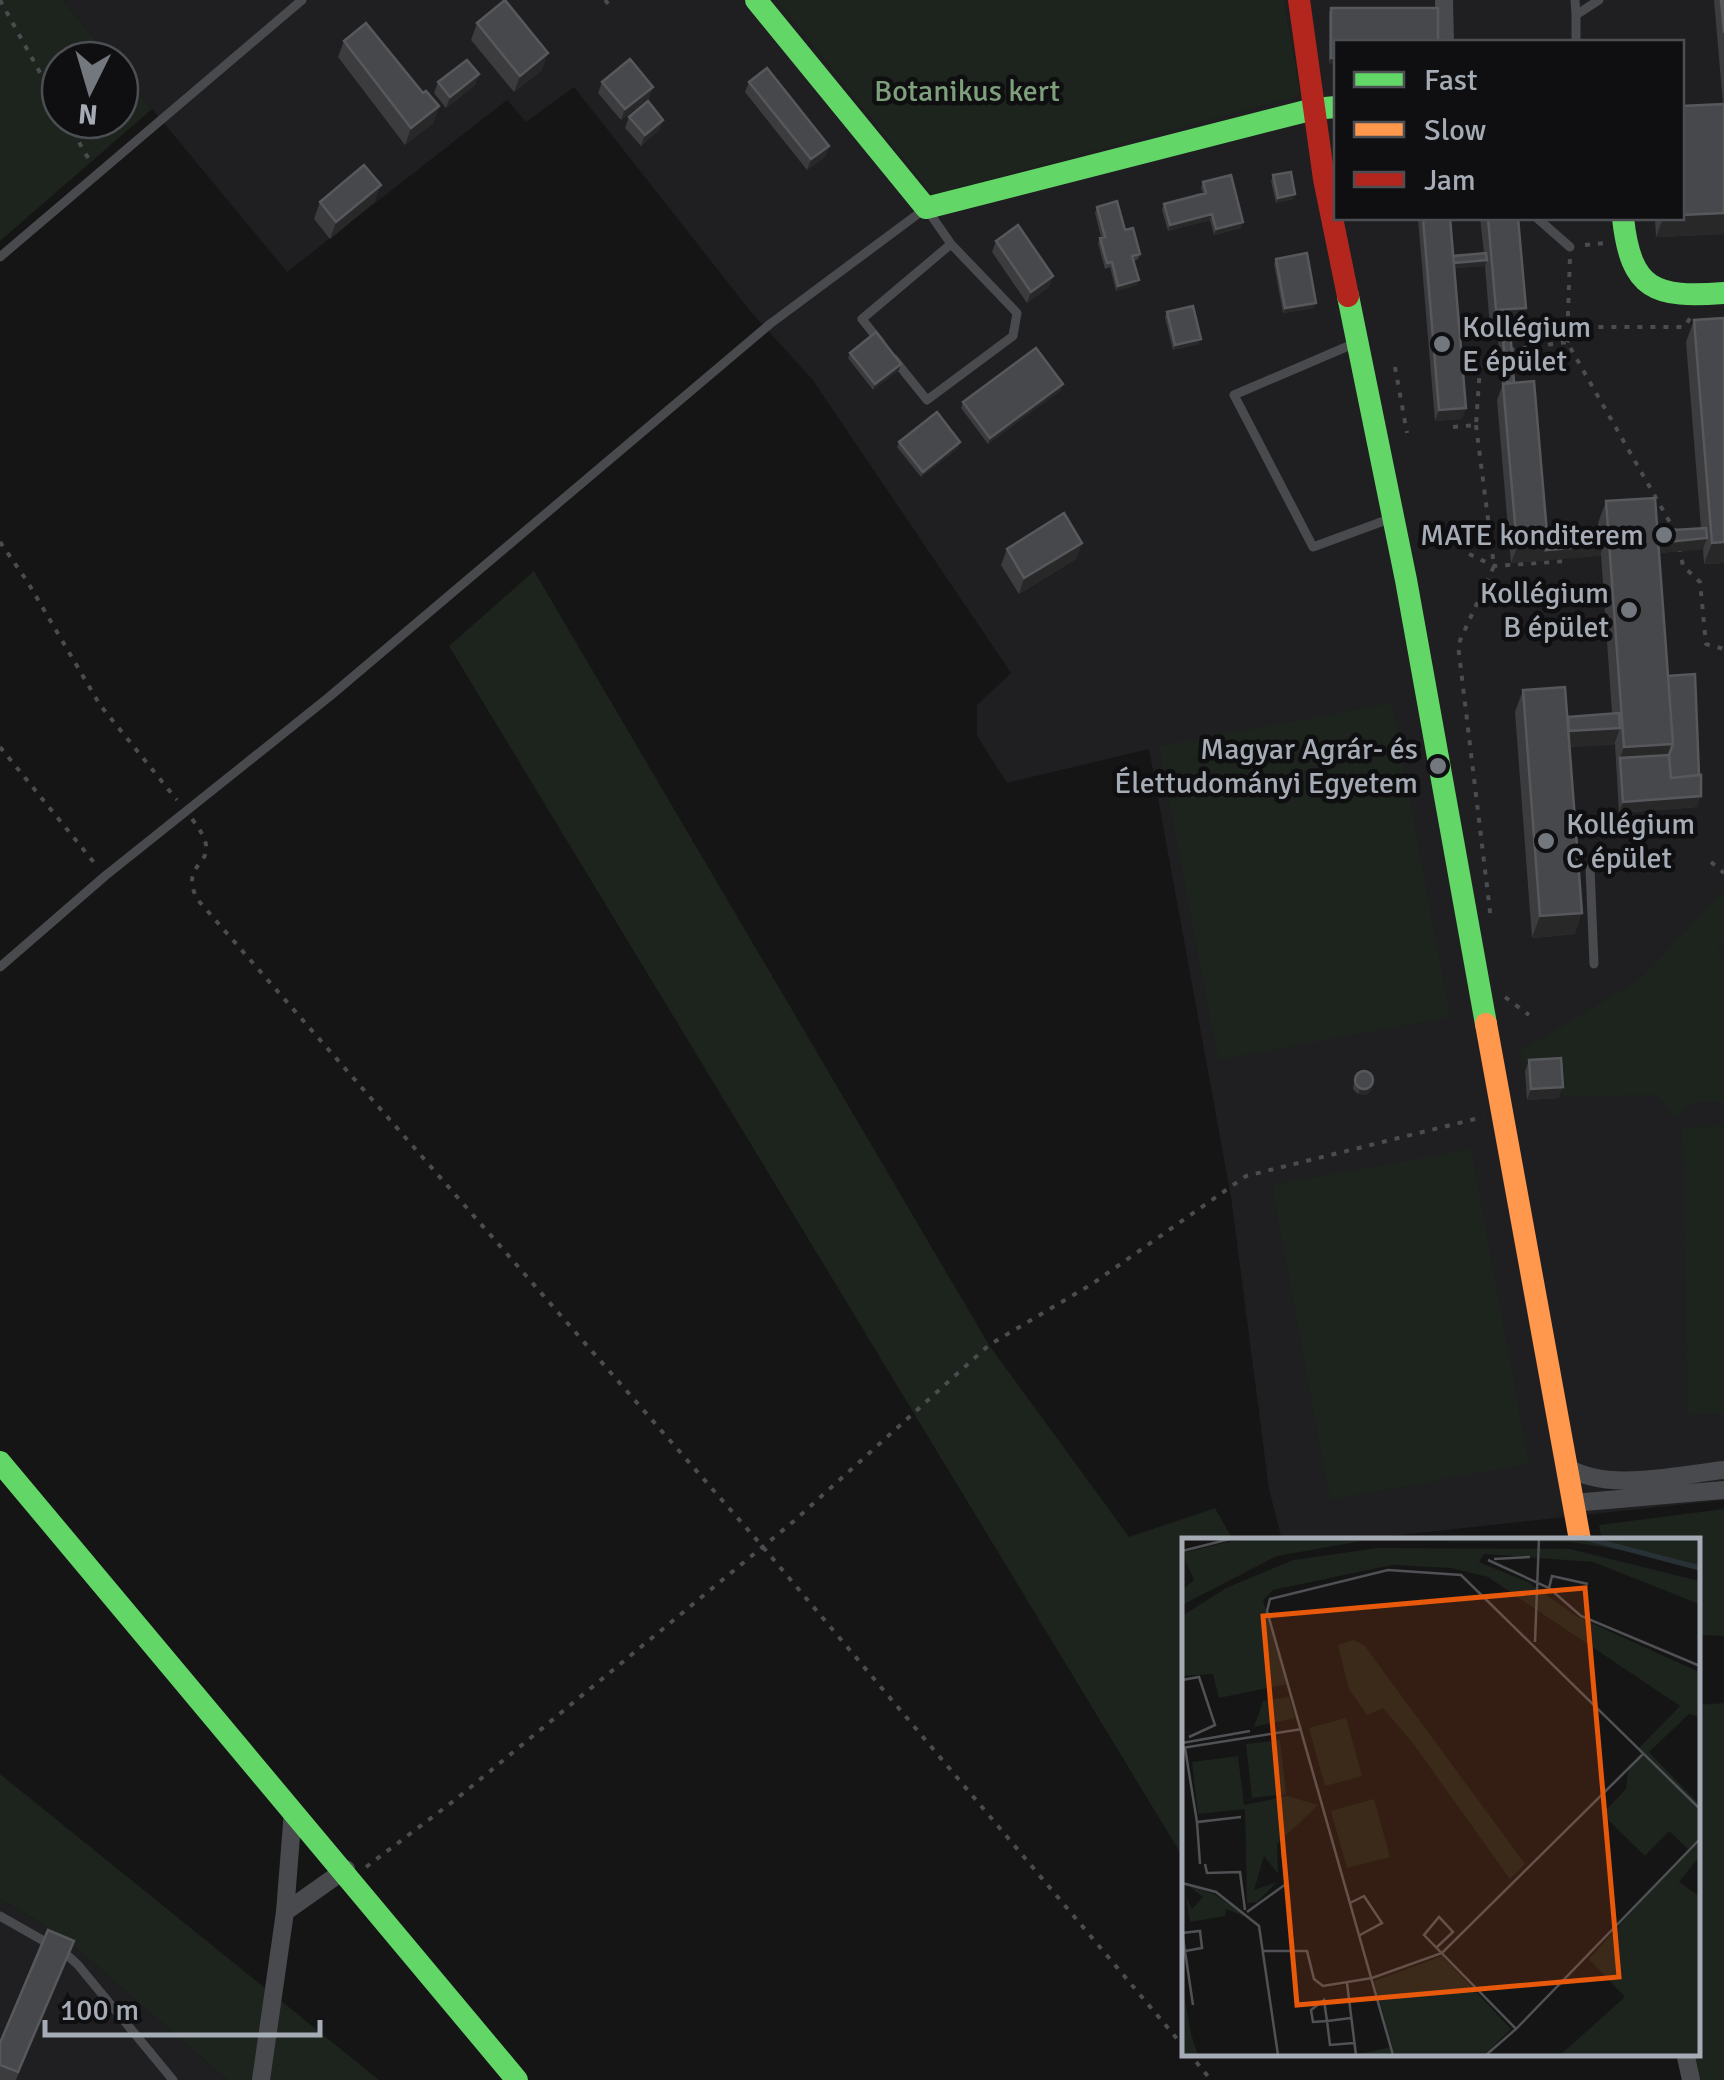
<svg xmlns="http://www.w3.org/2000/svg" width="1724" height="2080" viewBox="0 0 1724 2080" font-family="Signika,sans-serif">
	<style>
		.built { fill: #1f1f21; fill-rule: evenodd }
		.green { fill: #1d231d }
		.lines { fill: none; stroke-linecap: round; stroke-linejoin: round }
		.path { stroke: #4b4c4f; stroke-width: 4; stroke-dasharray: 5 8; stroke-linecap: butt }
		.lane { stroke: #494a4d; stroke-width: 9 }
		.street { stroke: #494a4d; stroke-width: 18 }
		.fast { stroke: #63d668; stroke-width: 22 }
		.slow { stroke: #ff974d; stroke-width: 22 }
		.jam { stroke: #b3261e; stroke-width: 22 }
		.wall { fill: #3c3c3f }
		.shaded-wall { fill: #282829 }
		.building { fill: #47484c; stroke: #56585c; stroke-width: 2.5 }
		.poi-dot { fill: #73777e; stroke: #0f0f11; stroke-width: 4 }
		.labels { text-anchor: middle; stroke-width: 9; stroke-linejoin: round; paint-order: stroke }
		.park-label { font-size: 30px; fill: #7fa07d; stroke: #0f0f11 }
		.poi-label { font-size: 30px; fill: #a6acb6; stroke: #0f0f11; text-anchor: end }
		.inset-river { fill: none; stroke: #283136; stroke-width: 5 }
		.inset-road { fill: none; stroke: #4f5155; stroke-width: 2.5 }
		.view { fill: #e8590c; fill-opacity: 0.15; stroke: #e8590c; stroke-width: 5 }
		.inset-edge { fill: none; stroke: #a6acb6; stroke-width: 5 }
	</style>
	<rect width="100%" height="100%" fill="#151515"/>
	<path class="built" d="M 63,0 L 776,0 L 932,195 L 1301,94 L 1284,0 L 1724,0 L 1724,1500 L 1352,1540 L 1282,1540 L 1269,1489 L 1231,1197 L 1149,749 L 1007,783 L 977,736 L 977,705 L 1011,673 L 812,379 L 751,312 L 574,87 L 526,122 L 507,100 L 287,272 L 120,70 L 120,60 L 112,60 ZM 1336,42 L 1682,42 L 1682,218 L 1336,218 Z
		M 0,1899 L 60,1934 L 227,2080 L 0,2080 Z"/>
	<path class="green" d="M 0,0 L 63,0 L 112,60 L 60,60 L 60,120 L 120,120 L 120,70 L 152,109 L 0,241 Z
		M 776,0 L 1284,0 L 1301,95 L 932,195 Z
		M 534,571 L 989,1345 L 1129,1537 L 1215,1508 L 1233,1540 L 1184,1540 L 1184,1859 L 449,646 Z
		M 1392,703 L 1450,1017 L 1218,1060 L 1159,746 Z
		M 1724,891 L 1724,943 L 1717,952 L 1724,959 L 1724,1102 L 1694,1102 L 1676,1117 L 1657,1095 L 1563,1097 L 1562,1067 L 1521,1068 L 1520,1051 L 1639,980 Z
		M 1724,1126 L 1724,1414 L 1688,1415 L 1682,1127 Z
		M 1471,1149 L 1529,1464 L 1330,1500 L 1272,1185 Z
		M 1724,1509 L 1724,1636 L 1697,1635 L 1696,1540 L 1602,1540 L 1599,1525 Z
		M 1724,1703 L 1724,2080 L 1696,2080 L 1691,2053 L 1696,2052 L 1697,1705 Z
		M 0,1774 L 379,2080 L 227,2080 L 60,1934 L 0,1899 Z"/>
	<g class="lines">
		<path class="path" d="M 0,0 L 60,109
			M 605,0 L 612,8
			M 66,120 L 91,163
			M 1585,245 L 1605,243
			M 1567,342 L 1578,327 L 1684,327 L 1693,314
			M 1567,342 L 1570,257
			M 1395,367 L 1407,433
			M 1476,425 L 1494,566 L 1458,645 L 1491,920
			M 1453,427 L 1476,425 L 1480,367 L 1495,352 L 1567,342 L 1676,533
			M 0,542 L 27,581 L 100,705 L 177,800
			M 1679,547 L 1683,566 L 1700,582 L 1706,644 L 1724,649
			M 1469,554 L 1494,566 L 1566,561
			M 0,747 L 96,865
			M 192,819 C 231,869 176,855 197,899 L 763,1547 L 1184,2047
			M 1711,862 L 1724,873
			M 1505,997 L 1529,1015
			M 366,1867 L 455,1800 L 794,1521 L 989,1345 L 1092,1284 L 1246,1176 L 1483,1117
			M 1188,2052 L 1211,2080"/>
		<path class="lane" d="M 1575,0 L 1576,15 L 1599,0
			M 1576,42 L 1576,15
			M 1537,218 L 1570,247
			M 0,257 L 302,0
			M 881,343 L 862,319 L 951,244
			M 1353,344 L 1234,395 L 1313,547 L 1392,518
			M 1590,868 L 1594,964
			M 0,967 L 105,876 L 329,697 L 770,324 L 926,208 L 951,244 L 1017,313 L 1013,336 L 927,400 L 894,359
			M 0,1916 L 65,1953 L 78,1965 L 173,2080"/>
		<path class="street" d="M 1444,0 L 1445,42
			M 1565,1466 C 1607,1493 1676,1475 1724,1470
			M 1573,1503 L 1724,1490
			M 285,1912 L 346,1869
			M 1685,2052 L 1691,2080
			M 261,2080 L 285,1912 L 293,1811"/>
		<path class="fast" d="M 756,0 L 926,208 L 1314,109 L 1336,107
			M 1623,218 C 1631,291 1655,298 1724,293
			M 1348,296 L 1406,580 L 1486,1024
			M 0,1462 L 517,2080"/>
		<path class="slow" d="M 1486,1024 L 1580,1540"/>
		<path class="jam" d="M 1299,0 L 1324,179 L 1348,296"/>
	</g>
	<path class="wall" d="M 1714,0 L 1724,0 L 1724,234 L 1656,237 L 1655,218 L 1682,218 L 1723,104 Z
		M 1331,8 L 1438,8 L 1329,64 L 1329,13 Z
		M 477,23 L 542,70 L 514,92 L 471,40 Z
		M 344,41 L 423,93 L 439,106 L 433,123 L 405,145 L 338,57 Z
		M 479,74 L 475,85 L 446,108 L 434,93 L 438,82 Z
		M 602,82 L 653,87 L 649,98 L 621,120 L 598,93 Z
		M 749,82 L 829,146 L 825,157 L 807,170 L 745,92 Z
		M 629,117 L 663,120 L 659,130 L 641,146 L 625,128 Z
		M 1273,175 L 1295,194 L 1293,199 L 1276,203 L 1271,181 Z
		M 1203,182 L 1241,228 L 1214,235 L 1210,220 L 1168,231 L 1162,210 L 1164,204 L 1203,194 L 1201,187 Z
		M 375,201 L 330,239 L 314,219 L 320,202 Z
		M 1097,207 L 1125,230 L 1140,254 L 1138,259 L 1134,261 L 1137,285 L 1116,291 L 1110,267 L 1105,269 L 1098,243 L 1101,237 L 1095,213 Z
		M 1418,218 L 1450,218 L 1453,256 L 1484,253 L 1480,218 L 1518,218 L 1520,324 L 1510,325 L 1514,383 L 1548,544 L 1599,539 L 1598,523 L 1606,501 L 1657,531 L 1701,528 L 1686,342 L 1694,320 L 1724,318 L 1724,563 L 1704,564 L 1703,548 L 1703,549 L 1659,553 L 1668,676 L 1697,807 L 1619,813 L 1615,744 L 1570,747 L 1575,934 L 1532,938 L 1515,712 L 1523,690 L 1568,717 L 1612,713 L 1601,555 L 1511,563 L 1497,400 L 1502,386 L 1497,326 L 1490,327 L 1485,266 L 1454,268 L 1462,419 L 1435,421 Z
		M 996,241 L 1053,276 L 1049,287 L 1027,303 L 992,252 Z
		M 1276,259 L 1314,308 L 1283,313 L 1274,264 Z
		M 1167,312 L 1199,344 L 1173,350 L 1165,317 Z
		M 850,353 L 901,364 L 899,370 L 873,390 L 848,358 Z
		M 1061,390 L 988,444 L 961,408 L 963,402 Z
		M 899,442 L 960,442 L 958,448 L 921,477 L 897,447 Z
		M 1082,543 L 1076,559 L 1019,594 L 1001,565 L 1007,549 Z
		M 1529,1060 L 1559,1098 L 1527,1100 L 1525,1071 Z
		M 1355,1076 L 1373,1084 L 1371,1090 L 1366,1095 L 1358,1094 L 1353,1089 Z
		M 74,1941 L 16,2080 L 0,2080 L 0,2043 Z"/>
	<path class="shaded-wall" d="M 548,53 L 542,70 L 514,92 L 520,76 Z
		M 1331,58 L 1336,58 L 1336,64 L 1329,64 Z
		M 479,74 L 475,85 L 446,108 L 450,97 Z
		M 653,87 L 649,98 L 621,120 L 625,109 Z
		M 439,106 L 433,123 L 405,145 L 411,128 Z
		M 663,120 L 659,130 L 641,146 L 645,135 Z
		M 829,146 L 825,157 L 807,170 L 811,159 Z
		M 381,185 L 375,201 L 330,239 L 336,222 Z
		M 1295,194 L 1293,199 L 1276,203 L 1278,198 Z
		M 1724,213 L 1724,234 L 1656,237 L 1663,218 L 1682,218 L 1682,215 Z
		M 1212,214 L 1210,220 L 1168,231 L 1170,225 Z
		M 1243,222 L 1241,228 L 1214,235 L 1216,229 Z
		M 1487,260 L 1485,266 L 1449,269 L 1451,263 Z
		M 1053,276 L 1049,287 L 1027,303 L 1031,292 Z
		M 1139,280 L 1137,285 L 1116,291 L 1118,286 Z
		M 1316,303 L 1314,308 L 1283,313 L 1285,308 Z
		M 1526,308 L 1520,324 L 1502,326 L 1501,315 L 1497,326 L 1490,327 L 1496,310 Z
		M 1201,339 L 1199,344 L 1173,350 L 1175,345 Z
		M 901,364 L 899,370 L 873,390 L 875,384 Z
		M 1063,384 L 1061,390 L 988,444 L 990,438 Z
		M 1466,408 L 1462,419 L 1435,421 L 1439,410 Z
		M 960,442 L 958,448 L 921,477 L 923,472 Z
		M 1707,538 L 1703,549 L 1649,554 L 1653,543 Z
		M 1724,542 L 1724,563 L 1704,564 L 1712,543 Z
		M 1082,543 L 1076,559 L 1019,594 L 1024,578 Z
		M 1548,545 L 1542,561 L 1511,563 L 1517,547 Z
		M 1604,545 L 1600,556 L 1542,561 L 1546,550 Z
		M 1620,728 L 1614,745 L 1560,748 L 1566,732 Z
		M 1673,744 L 1665,765 L 1620,758 L 1624,747 Z
		M 1701,796 L 1697,807 L 1619,813 L 1623,802 Z
		M 1582,913 L 1575,934 L 1532,938 L 1540,916 Z
		M 1373,1084 L 1371,1090 L 1366,1095 L 1358,1094 L 1360,1089 Z
		M 1563,1087 L 1559,1098 L 1527,1100 L 1531,1089 Z"/>
	<path class="building" d="M 505,0 L 548,53 L 520,76 L 477,23 Z
		M 1721,0 L 1724,0 L 1724,33 Z
		M 1331,8 L 1438,8 L 1438,42 L 1336,42 L 1336,58 L 1331,58 Z
		M 366,23 L 423,93 L 426,91 L 439,106 L 411,128 L 344,41 Z
		M 630,59 L 653,87 L 625,109 L 602,82 Z
		M 467,60 L 479,74 L 450,97 L 438,82 Z
		M 767,68 L 829,146 L 811,159 L 749,82 Z
		M 648,101 L 663,120 L 645,135 L 629,117 Z
		M 1724,104 L 1724,213 L 1682,215 L 1682,106 Z
		M 364,165 L 381,185 L 336,222 L 320,202 Z
		M 1291,172 L 1295,194 L 1278,198 L 1273,175 Z
		M 1231,175 L 1243,222 L 1216,229 L 1212,214 L 1170,225 L 1164,204 L 1206,193 L 1203,182 Z
		M 1117,201 L 1125,230 L 1133,228 L 1140,254 L 1132,256 L 1139,280 L 1118,286 L 1112,262 L 1107,263 L 1100,238 L 1105,237 L 1097,207 Z
		M 1423,218 L 1450,218 L 1466,408 L 1439,410 Z
		M 1488,218 L 1518,218 L 1526,308 L 1496,310 Z
		M 1018,225 L 1053,276 L 1031,292 L 996,241 Z
		M 1307,253 L 1316,303 L 1285,308 L 1276,259 Z
		M 1486,253 L 1487,260 L 1454,263 L 1453,256 Z
		M 1193,306 L 1201,339 L 1175,345 L 1167,312 Z
		M 1501,315 L 1509,315 L 1514,383 L 1507,383 Z
		M 1724,318 L 1724,542 L 1712,543 L 1694,320 Z
		M 876,332 L 901,364 L 875,384 L 850,353 Z
		M 1036,348 L 1063,384 L 990,438 L 963,402 Z
		M 1534,381 L 1548,545 L 1517,547 L 1503,384 Z
		M 937,412 L 960,442 L 923,472 L 899,442 Z
		M 1655,498 L 1673,744 L 1624,747 L 1606,501 Z
		M 1064,513 L 1082,543 L 1024,578 L 1007,549 Z
		M 1706,528 L 1707,538 L 1658,543 L 1657,531 Z
		M 1604,539 L 1604,545 L 1546,550 L 1548,544 Z
		M 1695,674 L 1699,775 L 1671,778 L 1669,755 L 1673,744 L 1668,676 Z
		M 1565,687 L 1582,913 L 1540,916 L 1523,690 Z
		M 1619,713 L 1620,728 L 1569,731 L 1568,717 Z
		M 1669,755 L 1671,778 L 1701,775 L 1701,796 L 1623,802 L 1620,758 Z
		M 1561,1058 L 1563,1087 L 1531,1089 L 1529,1060 Z
		M1355 1080a9 9 0 1 1 18 0a9 9 0 1 1-18 0Z
		M 48,1930 L 74,1941 L 18,2072 L 0,2065 L 0,2043 Z"/>
	<g class="poi-dot">
		<circle cx="1442" cy="344" r="10"/>
		<circle cx="1664" cy="535" r="10"/>
		<circle cx="1629" cy="610" r="10"/>
		<circle cx="1438" cy="766" r="10"/>
		<circle cx="1546" cy="841" r="10"/>
	</g>
	<g class="labels">
		<g class="park-label">
			<text x="967" y="101">Botanikus kert</text>
		</g>
		<g class="poi-label">
			<text x="1462" y="337" text-anchor="start">Kollégium<tspan x="1462" dy="34">E épület</tspan></text>
			<text x="1644" y="545">MATE konditerem</text>
			<text x="1609" y="603">Kollégium<tspan x="1609" dy="34">B épület</tspan></text>
			<text x="1418" y="759">Magyar Agrár- és<tspan x="1418" dy="34">Élettudományi Egyetem</tspan></text>
			<text x="1566" y="834" text-anchor="start">Kollégium<tspan x="1566" dy="34">C épület</tspan></text>
		</g>
	</g>
	<g transform="translate(1182 1538)">
		<rect width="518" height="518" fill="#151515"/>
		<path d="M 62,0 L 517,0 L 517,33 L 458,15 L 389,4 L 180,3 L 95,18 L 0,67 L 0,52 L 12,42 L 0,15 ZM 388,11 L 517,43 L 517,66 L 411,24 L 302,16 L 297,24 L 346,44 L 394,78 L 517,134 L 517,179 L 507,176 L 467,214 L 517,266 L 517,319 L 497,344 L 517,358 L 517,517 L 378,517 L 443,459 L 407,421 L 506,311 L 487,293 L 463,318 L 420,276 L 444,251 L 446,233 L 462,215 L 457,210 L 498,168 L 306,39 L 268,30 L 210,27 L 91,52 L 81,62 L 105,146 L 37,160 L 31,136 L 0,138 L 0,78 L 44,50 L 111,22 L 196,10 ZM 171,102 L 182,107 L 343,326 L 328,341 L 230,204 L 201,170 L 185,177 L 167,151 L 156,107 ZM 107,159 L 113,180 L 72,189 L 81,163 ZM 164,180 L 180,238 L 143,248 L 127,190 ZM 98,202 L 104,256 L 70,260 L 64,206 ZM 56,218 L 62,267 L 105,258 L 136,267 L 95,306 L 96,336 L 82,318 L 72,352 L 95,344 L 75,364 L 65,365 L 63,271 L 16,276 L 10,224 ZM 192,261 L 208,319 L 165,330 L 149,273 ZM 7,348 L 32,356 L 67,380 L 44,371 L 43,378 L 8,384 L 4,359 L 10,371 L 21,359 ZM 260,418 L 329,491 L 302,517 L 172,517 L 210,509 L 192,443 ZM 0,445 L 9,496 L 16,517 L 0,517 Z" fill="#1d231d"/>
		<path class="inset-river" d="M 403,0 L 518,30"/>
		<path class="inset-road" d="M 0,13 L 52,0M 312,21 L 348,19M 306,22 L 367,50 L 399,78 L 518,128M 367,50 L 370,38 L 406,46M 353,104 L 357,0M 0,142 L 17,139 L 33,187 L 7,199M 0,205 L 68,193M 0,210 L 120,191M 3,210 L 15,284 L 59,279M 15,284 L 18,326M 23,326 L 25,335 L 58,334 L 63,372M 0,345 L 34,354 L 77,388 L 96,517M 168,365 L 182,358 L 200,385 L 178,397M 65,374 L 104,346 L 100,310M 0,393 L 11,467M 0,395 L 18,393 L 20,410 L 3,413M 255,409 L 271,394 L 257,379 L 242,397 L 334,491 L 304,517M 81,413 L 125,413 L 132,441 L 141,448 L 190,440 L 260,415 L 462,215M 165,445 L 174,517M 142,462 L 145,483 L 131,484 L 129,472 ZM 169,480 L 145,483 L 148,507 L 172,505M 334,491 L 518,301M 211,517 L 85,73 L 88,61 L 206,32 L 279,37 L 518,271"/>
		<path class="view" d="M 403,50 L 437,439 L 115,467 L 81,78 Z"/>
		<rect width="518" height="518" class="inset-edge"/>
	</g>
	<rect x="1334" y="40" width="350" height="180" fill="#0f0f11" stroke="#4b4e53" stroke-width="2.5"/>
	<rect x="1354" y="72" width="50" height="15" fill="#63d668" stroke="#4b4e53" stroke-width="2.5"/>
	<text x="1424" y="90" font-size="30" fill="#a6acb6">Fast</text>
	<rect x="1354" y="122" width="50" height="15" fill="#ff974d" stroke="#4b4e53" stroke-width="2.5"/>
	<text x="1424" y="140" font-size="30" fill="#a6acb6">Slow</text>
	<rect x="1354" y="172" width="50" height="15" fill="#b3261e" stroke="#4b4e53" stroke-width="2.5"/>
	<text x="1424" y="190" font-size="30" fill="#a6acb6">Jam</text>
	<g transform="translate(90 90) rotate(185)"><circle r="48" fill="#0f0f11" stroke="#4b4e53" stroke-width="2.5"/>
	<path d="M0-8L18 38L0 25L-18 38Z" fill="#73777e"/>
	<text y="-15" font-size="28" font-weight="bold" text-anchor="middle" fill="#a6acb6">N</text>
	</g>
	<path d="M45 2020v15h275v-15" fill="none" stroke="#a6acb6" stroke-width="5"/>
	<text x="60" y="2020" font-size="30" fill="#a6acb6" stroke="#0f0f11" stroke-width="8" paint-order="stroke">100 m</text>
</svg>
